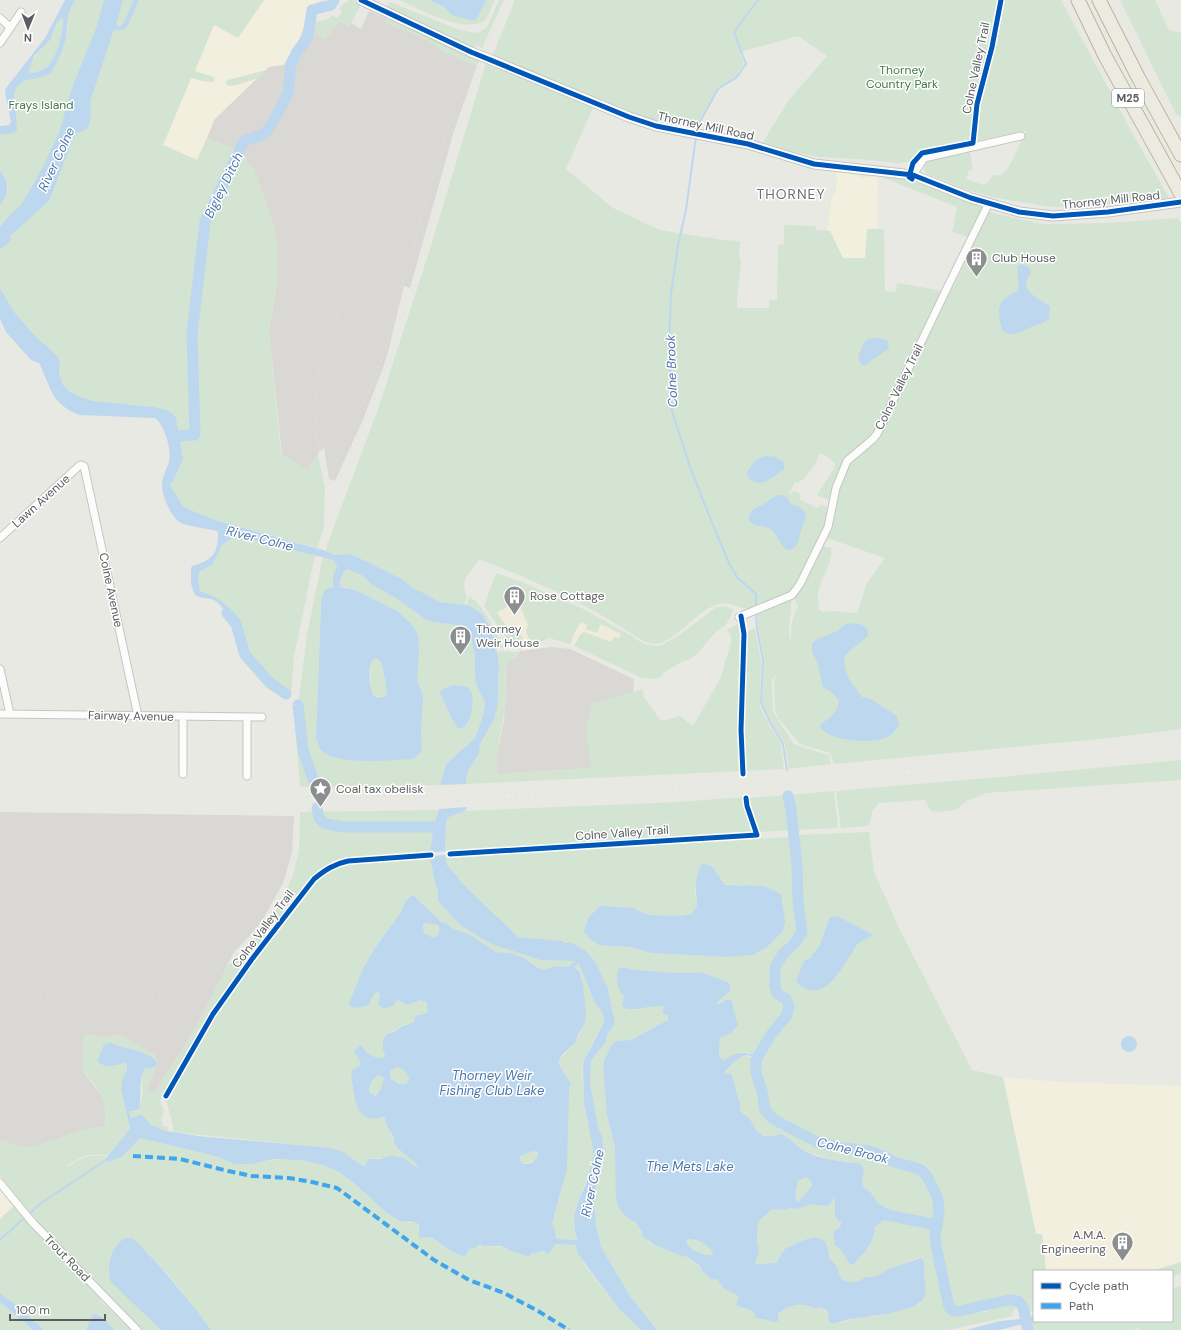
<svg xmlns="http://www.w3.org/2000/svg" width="1181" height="1330" viewBox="0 0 1181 1330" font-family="'DM Sans',sans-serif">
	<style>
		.commercial { fill: #f2efde }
		.industrial { fill: #d9d8d4 }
		.green { fill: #d3e4d2; fill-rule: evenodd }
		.sand { fill: #f0ecdb }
		.water { fill: #bdd7ef; fill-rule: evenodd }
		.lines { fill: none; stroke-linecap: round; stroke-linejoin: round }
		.stream { stroke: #bdd7ef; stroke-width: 2 }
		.river { stroke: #bdd7ef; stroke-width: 11 }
		.minor-casing { stroke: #c5c5c5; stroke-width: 9 }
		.tertiary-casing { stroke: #c5c5c5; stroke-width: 11 }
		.motorway-casing { stroke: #bcb396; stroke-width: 15 }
		.minor { stroke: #fcfcfb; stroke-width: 7 }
		.tertiary { stroke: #fcfcfb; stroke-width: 9 }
		.motorway { stroke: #ecebe1; stroke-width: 13 }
		.rail { stroke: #e1e2e1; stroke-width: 2; stroke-dasharray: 1 5; stroke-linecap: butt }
		.tertiary-bridge-casing { stroke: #c5c5c5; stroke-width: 11; stroke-linecap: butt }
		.tertiary-bridge { stroke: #fcfcfb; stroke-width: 9 }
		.quiet { stroke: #40a5ee; stroke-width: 4; stroke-dasharray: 8 4; stroke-linecap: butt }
		.cycleway-casing { stroke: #fff; stroke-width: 8 }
		.cycleway { stroke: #0057b8; stroke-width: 5 }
		.labels { text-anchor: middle; stroke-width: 3; stroke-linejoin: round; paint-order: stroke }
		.shield { fill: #fff; stroke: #8c8e90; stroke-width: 1 }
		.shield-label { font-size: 11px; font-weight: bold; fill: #5b5d61 }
		.street-label { font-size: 12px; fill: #5b5d61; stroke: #fff }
		.park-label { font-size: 12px; fill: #3e7c45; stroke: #fff }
		.poi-label { font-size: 12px; fill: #5b5d61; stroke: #fff; text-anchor: start }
		.water-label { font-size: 13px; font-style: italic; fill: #4d76ab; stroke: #fff }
		.quarter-label { font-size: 14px; letter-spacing: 1px; fill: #6c6f73; stroke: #fff }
	</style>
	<rect width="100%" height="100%" fill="#e9e9e4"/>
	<path class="commercial" d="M 264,0 L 319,0 L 311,7 L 299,40 L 283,65 L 269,67 L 215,119 L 197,160 L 163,145 L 214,25 L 238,38 Z
		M 837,171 L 859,172 L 860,178 L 878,176 L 877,288 L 855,288 L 827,233 L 831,201 L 836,190 Z
		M 1003,1077 L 1060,1082 L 1181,1086 L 1181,1262 L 1152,1271 L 1046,1271 L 1042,1234 L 1036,1234 Z
		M 0,1186 L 15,1205 L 0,1219 Z"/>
	<path class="industrial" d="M 369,11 L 479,60 L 454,131 L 410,288 L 404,286 L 388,352 L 382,371 L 362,422 L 335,481 L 329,479 L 324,448 L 318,453 L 318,455 L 307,470 L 282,455 L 269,331 L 278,277 L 249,166 L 244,153 L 207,138 L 215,119 L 269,67 L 284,65 L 299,40 L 304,27 L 325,39 L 340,21 L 349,26 L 351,23 L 361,29 Z
		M 551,647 L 570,649 L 634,679 L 633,692 L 593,704 L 586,727 L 592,768 L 497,774 L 496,761 L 504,720 L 506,693 L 506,666 L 509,661 L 515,658 L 520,651 Z
		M 0,812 L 294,816 L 292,853 L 283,883 L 262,921 L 249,937 L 234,952 L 200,1020 L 154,1094 L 146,1090 L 158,1062 L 155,1055 L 124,1037 L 116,1035 L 104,1038 L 84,1034 L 82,1070 L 101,1095 L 105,1104 L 105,1126 L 103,1128 L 95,1127 L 33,1147 L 24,1148 L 0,1140 Z"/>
	<path class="green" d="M 75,0 L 264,0 L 238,38 L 214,25 L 195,71 L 214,77 L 214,82 L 202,81 L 191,78 L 163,145 L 197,160 L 207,138 L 244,153 L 249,166 L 254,168 L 275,229 L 278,244 L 278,277 L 269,331 L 281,455 L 294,461 L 307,470 L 318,455 L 325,488 L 324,527 L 317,548 L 218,521 L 193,511 L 183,506 L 170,485 L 175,477 L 183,459 L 176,418 C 169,415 161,410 154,408 C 131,400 50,410 60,367 L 10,308 L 0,288 L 0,206 L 8,190 L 7,183 L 4,176 L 0,171 L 0,135 L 14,133 C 15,127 17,120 16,114 C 16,102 9,87 25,81 C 33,78 41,78 49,74 L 62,51 L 68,30 L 69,12 Z
		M 349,0 L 353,0 L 360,5 L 360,7 L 349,26 L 341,21 L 339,22 L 325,39 L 311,31 L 313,27 L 312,13 L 315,10 L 316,21 L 326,20 L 326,19 L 330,18 L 331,15 L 337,18 L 342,11 L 339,8 L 342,5 L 350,0 Z
		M 399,0 L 429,0 L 444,7 L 452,15 L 476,19 L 486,0 L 495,0 L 485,21 C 461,33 422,10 399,0 Z
		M 499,0 L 504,0 L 482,48 L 476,45 L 474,48 L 390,11 L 387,4 L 390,2 L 457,29 L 471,32 L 478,33 L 487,27 Z
		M 515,0 L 1061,0 L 1128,125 L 1169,198 L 1077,207 L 1051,207 L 992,197 L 964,189 L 927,174 L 924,170 L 925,164 C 938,153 955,156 970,152 L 973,170 L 969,170 L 966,179 L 983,185 L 986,184 L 993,175 C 1007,178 1011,162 1016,152 C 1019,145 1023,138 1026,131 L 922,151 L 909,162 L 896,163 L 871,160 L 819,157 L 779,149 L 762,144 L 788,101 L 827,56 L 798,36 L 740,52 L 744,64 L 736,76 L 717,89 L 693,131 L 660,125 L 568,88 L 493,55 Z
		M 1120,0 L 1155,0 L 1169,30 L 1181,33 L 1181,117 L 1176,114 Z
		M 61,18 L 63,19 C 63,32 57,58 47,67 C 42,71 35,72 29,74 C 29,57 45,48 52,34 C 56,29 56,23 61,18 Z
		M 386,19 L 479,60 L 476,66 L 440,51 C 433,40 398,28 385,23 Z
		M 486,63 L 593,108 L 566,169 L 613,208 L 660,230 L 723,240 L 740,241 L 739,256 L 741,261 L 737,298 L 737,308 L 769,308 L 769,300 L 777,300 L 778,245 L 784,244 L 784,225 L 816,226 L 816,230 L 830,231 L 843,258 L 865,258 L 867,229 L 884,229 L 885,291 L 896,292 L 897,283 L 943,291 L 952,290 L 989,212 L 1042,224 L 1108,223 L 1178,218 L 1181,223 L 1181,729 L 1110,738 L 834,764 L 830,753 L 800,744 L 778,718 L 775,710 L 774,680 L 779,671 L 772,680 L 773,711 L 777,718 L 794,744 L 808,749 L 829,755 L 831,764 L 789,769 L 785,744 L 770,721 L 762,703 L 764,659 L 758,628 L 758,612 L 791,597 C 793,612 786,627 791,641 C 791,628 791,619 798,607 L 794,596 L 822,546 L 831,548 C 835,557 820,581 818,593 C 817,597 819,601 819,605 L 817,607 L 822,612 L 833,611 L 857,613 L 867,583 L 885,558 L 824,537 L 831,501 L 817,495 L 834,468 L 835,464 C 831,459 825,454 819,454 C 816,465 807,477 798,483 L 795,482 L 789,494 L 791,495 L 792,491 L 798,492 L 801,496 L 799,499 L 817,508 L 820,505 L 826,506 L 828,513 L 825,527 L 791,594 C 781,598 758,609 748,609 C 734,608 730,599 713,606 C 697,612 673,643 656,644 C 643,644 631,633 621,627 C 576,598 527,578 479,559 C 473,573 458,576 467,596 L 465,602 L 465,605 L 439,602 L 426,594 L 414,589 L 402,579 L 351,554 L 334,555 L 326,551 L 327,545 L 378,409 L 429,252 Z
		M 266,70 L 258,78 L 237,85 L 228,86 L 225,82 L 228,80 Z
		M 884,175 C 919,181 950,194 983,208 L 968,237 L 952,232 L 957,207 L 884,178 Z
		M 236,535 L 315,554 L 294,657 L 291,697 L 271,681 L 247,654 L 238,623 L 231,610 L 213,597 L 200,591 C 198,586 197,578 199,572 L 212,565 L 217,556 L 222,545 Z
		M 323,556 L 333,560 L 337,566 L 333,575 L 333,587 L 323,593 L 321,604 L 316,738 L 422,750 L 421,731 L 385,689 L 387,693 L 386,696 L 379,697 L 374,695 L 370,687 L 371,662 L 373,659 L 377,658 L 382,664 L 385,685 L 417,681 L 346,587 L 340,587 L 341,578 L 344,571 L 348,569 L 363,576 L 371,584 L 399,600 L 425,619 L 434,622 L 464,626 L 469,630 L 475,655 L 475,677 L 477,686 L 485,703 L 483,716 L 475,738 L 446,764 L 440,785 L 317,787 L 304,750 L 298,706 L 307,634 ZM 453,685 L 467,687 L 472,706 L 467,725 L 450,715 L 441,695 L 446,694 L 446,697 L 450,700 L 455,696 L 454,693 L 446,688 Z
		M 496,573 L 522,582 L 583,609 L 632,636 L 642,643 L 649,645 L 660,646 L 665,643 L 678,636 L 715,608 L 724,606 L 733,609 C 732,614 730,619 727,623 C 724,628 718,629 715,633 C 707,640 695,662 683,661 L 663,673 L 661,677 L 653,679 L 642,678 L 570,644 L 549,638 C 537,643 518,654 509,642 L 484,606 Z
		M 469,597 C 483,602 497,635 503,648 L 496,649 C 493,628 487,613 466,605 Z
		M 739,623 L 742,644 L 746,633 L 755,628 L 761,661 L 760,707 L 770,726 L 781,744 L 784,769 L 466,784 L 466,777 L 469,769 L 479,754 L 480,744 L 495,718 L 499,679 L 499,665 L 496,652 L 503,651 L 519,652 C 516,657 509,660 507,666 C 504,672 506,683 506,690 C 506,718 495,746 497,774 L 591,768 L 586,727 L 593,704 L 642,689 L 645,699 L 661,721 L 680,716 L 693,726 L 720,679 L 731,643 L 731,636 L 727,630 Z
		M 297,706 C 298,721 299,736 303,751 C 306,763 313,774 315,787 L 300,787 L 295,725 Z
		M 1181,760 L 1181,780 L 986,793 L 965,802 L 956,810 L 939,812 L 931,811 L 925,800 L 879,803 L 872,812 L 869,826 L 841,828 L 836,791 L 1011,776 Z
		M 834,791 L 838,828 L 793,830 L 789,795 Z
		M 786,795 L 790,810 L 791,830 L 759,832 L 749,806 L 748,798 Z
		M 743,797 L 746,810 L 753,833 L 445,851 L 446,822 L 449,817 L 461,811 L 678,802 Z
		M 438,810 L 434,823 L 430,853 L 371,857 L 334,862 L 320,870 L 305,885 L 220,999 L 174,1080 L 161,1097 L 160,1102 L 164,1110 C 162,1118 160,1117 163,1126 L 168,1127 L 168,1132 L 151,1125 L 141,1114 L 131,1118 L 129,1112 L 132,1112 C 135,1109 139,1106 141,1102 C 145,1091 138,1080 145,1068 L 152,1068 L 156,1066 L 156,1061 C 149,1053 126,1047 115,1045 L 112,1065 L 125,1063 L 127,1071 L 121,1090 L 130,1130 L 107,1156 C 92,1152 79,1157 67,1166 L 68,1167 C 79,1158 92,1153 106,1157 L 105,1159 L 108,1162 L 123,1156 L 140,1138 L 215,1156 L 234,1164 L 281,1159 L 307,1161 L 326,1166 L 339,1172 L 354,1183 L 387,1213 L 408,1223 L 414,1222 L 419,1226 L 418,1230 C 434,1238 449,1252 465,1256 L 469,1249 L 475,1248 L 480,1243 L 483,1246 L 502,1247 L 511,1251 L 531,1254 L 543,1251 L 555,1244 L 577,1245 L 578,1254 L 585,1265 L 619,1309 L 641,1330 L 211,1330 C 201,1316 141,1235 126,1238 C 114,1240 112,1255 110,1265 L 156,1325 L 161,1330 L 140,1330 L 91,1280 L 38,1222 L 0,1176 L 0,1140 L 24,1148 L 33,1147 L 78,1131 L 95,1127 L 103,1128 L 105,1126 C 107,1099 100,1090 82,1070 L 84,1034 L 104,1038 L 116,1035 L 124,1037 L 155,1055 L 158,1062 L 146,1090 L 154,1094 L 200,1020 L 226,967 L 252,944 L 268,924 L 284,896 L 293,875 L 299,850 L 300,812 Z
		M 869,832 L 874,872 L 888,903 L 899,928 L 972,1070 L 1003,1077 L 1036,1234 L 1042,1234 L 1046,1271 L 1034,1271 L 1034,1311 L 1028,1313 L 1024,1302 C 1002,1291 977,1310 954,1310 L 950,1306 L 937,1246 L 936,1236 L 940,1213 L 940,1199 L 927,1175 L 920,1168 L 894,1161 L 867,1150 L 836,1146 L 817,1141 L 774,1117 L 767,1109 L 763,1090 L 757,1072 L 758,1061 L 788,1015 L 790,1006 L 787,998 L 778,991 L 776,985 L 776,970 L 778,963 L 803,933 L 799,901 L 800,872 L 797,835 ZM 839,916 L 872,935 L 860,942 L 836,976 L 804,961 L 815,954 Z
		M 790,837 L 795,865 L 796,903 L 801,932 L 794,942 L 783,953 L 776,963 L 774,970 L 774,985 L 776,993 L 785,999 L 788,1006 L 786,1015 L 771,1034 L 758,1055 L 740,1052 L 725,1060 L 720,1058 L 719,1051 L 720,1038 L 731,1033 L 733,1003 L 717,1004 L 716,1002 L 729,991 L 728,982 L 701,972 L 678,973 L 636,970 L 627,968 L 619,969 C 617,976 619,991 624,996 L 622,1005 L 633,1010 L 656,1006 L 664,1007 L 662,1011 L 669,1018 L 668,1020 L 631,1040 L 616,1041 L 613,1043 L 604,1060 L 603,1067 L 607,1115 L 615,1148 L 616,1173 L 624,1215 L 636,1223 L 640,1231 L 649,1242 L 681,1256 L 688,1257 L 700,1267 L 702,1271 L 710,1279 L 718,1280 C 724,1294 731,1289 739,1297 L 736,1304 L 737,1306 L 753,1311 L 756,1318 C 763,1320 771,1320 778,1321 L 778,1314 C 787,1306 803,1299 814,1308 C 820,1306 825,1308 829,1313 L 830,1323 L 845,1322 L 853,1318 L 877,1316 L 920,1304 C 927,1293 925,1283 924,1271 C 924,1267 924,1264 924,1261 L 918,1258 L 891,1268 L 875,1277 L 866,1277 L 857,1282 L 848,1282 L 842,1280 L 840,1273 L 829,1258 L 829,1252 L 827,1245 L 823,1241 L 809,1238 L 799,1242 L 783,1251 L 776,1263 L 757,1264 L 755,1262 L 758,1256 L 757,1229 L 758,1222 L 772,1209 L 785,1210 L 791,1208 L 798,1209 L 811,1204 L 829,1205 L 834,1197 L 836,1197 L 835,1217 L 838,1218 L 839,1221 L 840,1220 L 842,1221 L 840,1227 L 836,1230 L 835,1245 L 841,1250 L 850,1264 L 853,1265 C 864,1252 874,1245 875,1227 L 885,1219 L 897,1218 L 935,1226 C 931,1249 941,1285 948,1308 L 954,1312 C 965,1313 978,1314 989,1311 C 996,1301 1008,1300 1019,1304 L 1013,1311 L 1012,1316 L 948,1330 L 657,1330 L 630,1296 L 601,1247 L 596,1225 L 594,1199 L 598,1174 L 604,1153 L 602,1136 L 598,1127 L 590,1083 L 591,1063 L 592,1059 L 606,1042 L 607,1035 L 615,1023 L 608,989 L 596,963 L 585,950 L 572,943 L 562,943 L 562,941 L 518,937 L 465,886 L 447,865 L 445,855 ZM 700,867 L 714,868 C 724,886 722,885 743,885 L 753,955 L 727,957 L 651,953 L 630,947 L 614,947 L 617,908 L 634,908 L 639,911 L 650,915 L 679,916 L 691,914 L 697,906 L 695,891 Z
		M 430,856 L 435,883 L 438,892 L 438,901 L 460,925 L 491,944 L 540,960 L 575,961 L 568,967 L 556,966 L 544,970 L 538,968 L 524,958 L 510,953 L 496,952 L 470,935 L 452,928 L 446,923 L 442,923 L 413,895 L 406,900 L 401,912 L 375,948 L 349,1003 C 363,1007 368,1008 374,994 L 378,992 L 380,995 L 378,1001 L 383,1009 L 393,1006 L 398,1000 C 409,1006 410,1004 420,1000 L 425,1002 L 429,1011 L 425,1014 L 418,1015 L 415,1021 L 412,1023 L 402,1025 L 398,1030 L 392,1031 L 388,1034 L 383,1040 L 385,1055 L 384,1058 C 373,1058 366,1054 361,1045 L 353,1051 L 359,1059 L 360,1064 L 351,1074 L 354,1097 L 379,1118 L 383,1117 L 385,1118 L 391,1134 L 394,1138 L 397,1148 L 416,1163 L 418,1166 L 416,1167 C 403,1154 385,1158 368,1159 L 365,1166 L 361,1165 L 343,1152 L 321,1147 L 173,1132 L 173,1126 L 166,1100 L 208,1027 L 244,973 L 303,893 L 315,880 L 327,870 L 336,865 L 371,859 Z
		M 424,923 L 438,925 L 440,933 C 438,937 436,938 431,938 L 424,933 L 423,925 Z
		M 578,963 C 584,975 589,987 593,999 C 597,1008 605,1012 604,1022 C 597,1035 589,1047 584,1060 C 580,1072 585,1107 587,1121 C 589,1131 595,1142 594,1153 C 593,1181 562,1214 579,1240 L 556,1239 L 555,1230 L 552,1224 L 561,1192 L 569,1090 L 571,1084 L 558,1063 C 563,1054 573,1047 577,1039 C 579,1036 579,1033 581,1030 L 574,968 Z
		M 741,1056 L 746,1056 L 754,1058 L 755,1073 L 761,1091 L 764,1110 L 773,1120 L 795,1131 L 816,1144 L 867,1152 L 882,1157 L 894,1163 L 919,1170 L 926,1176 L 937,1199 L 938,1212 L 936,1223 C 918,1219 896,1217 881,1206 C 875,1200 871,1193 864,1188 L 862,1182 L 864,1170 L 850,1162 L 832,1160 L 805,1151 L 781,1134 L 771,1136 L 763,1136 L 756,1130 L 750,1119 L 740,1111 C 740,1098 732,1086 727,1074 L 724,1074 L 736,1059 Z
		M 397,1067 C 404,1069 406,1072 409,1079 L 406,1084 L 399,1084 L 390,1078 L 390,1069 Z
		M 379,1074 L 385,1078 C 382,1084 381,1093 375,1096 L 370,1093 C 368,1086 372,1078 379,1074 Z
		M 534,1151 L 538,1151 L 539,1156 L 536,1160 L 524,1164 L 521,1163 L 520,1156 Z
		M 806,1177 L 812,1182 L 812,1186 L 798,1202 L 795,1197 L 798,1181 Z
		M 15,1205 L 102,1296 L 100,1300 L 131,1330 L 115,1330 L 105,1319 L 99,1315 L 92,1316 L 86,1330 L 44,1330 L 15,1304 L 0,1293 L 0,1219 Z
		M 688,1239 C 697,1240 708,1245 713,1253 L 712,1255 C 704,1257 689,1249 686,1241 Z
		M 1181,1262 L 1181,1274 L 1172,1276 L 1172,1271 L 1152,1271 Z
		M 1181,1286 L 1181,1330 L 1140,1330 L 1139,1328 L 1132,1330 L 1032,1330 L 1031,1322 L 1034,1321 L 1172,1321 L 1172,1288 Z
		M 0,1302 L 33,1330 L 0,1330 Z"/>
	<path class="sand" d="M 518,602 L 528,625 L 526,631 L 531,645 L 526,646 L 520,634 C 510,630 502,622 497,612 Z
		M 581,622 L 587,625 L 586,629 L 597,633 L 601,624 L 621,634 L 619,639 L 614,636 L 611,642 L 584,632 L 580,635 L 574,646 L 570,644 L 575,632 Z"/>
	<path class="water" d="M 65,0 L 75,0 L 69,12 L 66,38 L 62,51 L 51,73 L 43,77 L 27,80 L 21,83 L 16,88 L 14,96 L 16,114 L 17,130 L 14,133 L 0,135 L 0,126 L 9,125 L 11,122 L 5,93 L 6,88 L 45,38 ZM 61,18 L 63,19 C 63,32 57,58 47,67 C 42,71 35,72 29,74 L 29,71 L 34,56 L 50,40 L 56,25 Z
		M 104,0 L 123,0 L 116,25 L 120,27 L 124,22 L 134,0 L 139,0 C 135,7 130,25 124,29 C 121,31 118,30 114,29 L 91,99 C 89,108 94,125 85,130 C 82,132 78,132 75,134 L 49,201 L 11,235 L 10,242 L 0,249 L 0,227 L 9,216 L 21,205 L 43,167 L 60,130 L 72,88 L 97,26 Z
		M 429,0 L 486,0 L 476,20 L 470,20 L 452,15 L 444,7 Z
		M 0,171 C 11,183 8,194 0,206 Z
		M 1021,264 L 1029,267 L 1031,272 C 1030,276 1026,279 1026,283 C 1025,293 1043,302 1050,306 L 1049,319 C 1043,323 1038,325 1031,327 C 1019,332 1015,338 1002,330 C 997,309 996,300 1018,291 C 1020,283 1016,274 1018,266 Z
		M 0,288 L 14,312 L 33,334 L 56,355 L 60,361 L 59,372 L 62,384 L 70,392 L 80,397 L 94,401 L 153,407 L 166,410 L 172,413 L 176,418 L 183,459 L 175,477 L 170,485 L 183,506 L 193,511 L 218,521 L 326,551 L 334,555 L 351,554 L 402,579 L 414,589 L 426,594 L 439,602 L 466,605 L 470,606 L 482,614 L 489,625 L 495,641 L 499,665 L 497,708 L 495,715 L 495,718 L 480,744 L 479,754 L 469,769 L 466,777 L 466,784 L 440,785 L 446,764 L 475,738 L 483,716 L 485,703 L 477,686 L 475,677 L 475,655 L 469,630 L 464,626 L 434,622 L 425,619 L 399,600 L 371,584 L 363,576 L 348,569 L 344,571 L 341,578 L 340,587 L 355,590 L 397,611 L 412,625 L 418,635 L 419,650 L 417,682 L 421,689 L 423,697 L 421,731 L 422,750 L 414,759 C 393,760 336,766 321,750 C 319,747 318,742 316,738 L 321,604 C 322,595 323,588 333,587 L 333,575 L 337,566 L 333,560 L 236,535 L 222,545 L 217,556 L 212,565 L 199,572 L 198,578 L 200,591 C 222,600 227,602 238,623 L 231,625 C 227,616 222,602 211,599 C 205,598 200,598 195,595 L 191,584 L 191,568 L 192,566 C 212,560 218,555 218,533 L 217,531 C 209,529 187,526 181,523 C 171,517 162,496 162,486 C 162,479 165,471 168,465 C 172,453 168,440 163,429 C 161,425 158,419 154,418 L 80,415 C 51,405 51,387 39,363 L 31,360 L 6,332 L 0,319 ZM 373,659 L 378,659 L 382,664 L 387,693 L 386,696 C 383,697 379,698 376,697 C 368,693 368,665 373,659 Z
		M 877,338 L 887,340 L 889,343 L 888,349 L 864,366 C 853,360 862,345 868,339 Z
		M 766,456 L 776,457 L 784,462 L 784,470 C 772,477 756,493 747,474 C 750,464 757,458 766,456 Z
		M 779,495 C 787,495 788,498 791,504 C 799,506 809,511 805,521 C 804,524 802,526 801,530 C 799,538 799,548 789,550 C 781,549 779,537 773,531 C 766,524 755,528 749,521 C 749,507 757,509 765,503 C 771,500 771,497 779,495 Z
		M 846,624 C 857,623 868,623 868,636 L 846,654 L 844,659 L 845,669 L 849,679 L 862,697 L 871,699 L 897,716 L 899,725 C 897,727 895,731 893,733 C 881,745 850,741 835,737 C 829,735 823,731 819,726 C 829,717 836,717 839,701 L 833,693 L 823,687 L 817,661 L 812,653 L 812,643 L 816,640 L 837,631 Z
		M 453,685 L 467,687 C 469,689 470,690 471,692 C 475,700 471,722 464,727 L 458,729 L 450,715 L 441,695 L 440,692 L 445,688 Z
		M 467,807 L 466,810 L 449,817 L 446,822 L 445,851 L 430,853 L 434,823 L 439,809 Z
		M 445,855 L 447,865 L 465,886 L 518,937 L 563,941 L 563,943 L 572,943 L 585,950 L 596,963 L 608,989 L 615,1023 L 607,1035 L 606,1042 L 592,1059 L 591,1063 L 590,1083 L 598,1127 L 602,1136 L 604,1153 L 598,1174 L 594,1199 L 596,1225 L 601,1247 L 630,1296 L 657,1330 L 641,1330 L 619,1309 L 578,1254 L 576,1245 L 555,1244 L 549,1254 L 543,1251 L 531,1254 L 528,1258 L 527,1256 L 511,1251 L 501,1246 L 483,1246 L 480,1244 L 475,1248 L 469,1249 L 465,1256 C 455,1256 440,1242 430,1237 L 419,1238 L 419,1226 L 418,1224 L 414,1222 L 400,1221 L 387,1213 L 354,1183 L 339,1172 L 326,1166 L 307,1161 L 281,1159 L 274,1159 L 251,1164 L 234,1164 L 215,1156 L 140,1138 L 123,1156 L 108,1162 L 105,1159 L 130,1129 L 121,1090 L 123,1078 L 127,1071 L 126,1064 L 125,1063 C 115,1065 105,1069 97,1061 L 104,1045 L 110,1042 L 115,1045 L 139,1051 L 152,1057 L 157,1062 L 156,1066 L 152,1068 L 145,1068 C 138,1080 142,1095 139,1109 L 129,1112 L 131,1118 L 141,1114 L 151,1125 L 166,1131 L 198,1136 L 321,1147 C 328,1148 336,1149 343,1152 C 351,1156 357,1164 365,1166 L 368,1159 L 380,1159 L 389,1156 L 394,1156 L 404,1158 L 416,1167 L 418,1166 L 416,1163 L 397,1148 L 394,1142 L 394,1138 L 386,1124 L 385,1118 L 383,1117 C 354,1127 354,1093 351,1074 L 352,1070 L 359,1066 L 360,1064 L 359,1059 L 353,1051 L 361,1045 C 366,1054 373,1058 384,1058 L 385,1055 L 383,1050 L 383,1039 L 388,1034 L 398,1030 L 402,1026 L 412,1023 L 415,1021 L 415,1017 L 418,1015 L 425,1014 L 428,1011 L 426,1002 L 420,1000 L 408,1005 L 398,1000 L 393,1006 L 383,1009 L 378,1004 L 380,995 L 378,992 L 374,994 L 369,1005 L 354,1008 L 351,1007 L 349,1003 L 364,967 L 375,948 L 401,912 L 406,900 L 413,895 L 442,923 L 446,923 L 452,928 L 470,935 L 496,952 L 510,953 L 524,958 L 538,968 L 544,970 L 556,966 L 568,967 L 575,961 L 540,960 L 491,944 L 460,925 L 438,901 L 438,892 L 435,883 L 430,856 ZM 424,923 L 438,925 C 441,932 439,937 431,938 L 431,936 L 424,933 L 423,925 ZM 578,963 C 584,975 589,987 593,999 C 597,1008 605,1012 604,1022 L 584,1060 L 583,1068 L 584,1103 L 594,1154 L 586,1184 L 579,1199 L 574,1216 L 575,1232 L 578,1240 L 556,1239 L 555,1230 L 552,1224 L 567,1168 L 569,1090 L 571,1084 L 558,1063 L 562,1055 L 575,1043 L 578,1035 L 585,1022 L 586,1011 L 583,985 L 579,971 L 574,968 ZM 397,1067 C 404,1069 406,1072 409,1079 L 406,1084 L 399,1084 L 390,1078 L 390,1070 ZM 379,1075 L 384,1078 C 382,1084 381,1093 375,1096 L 370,1093 C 368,1086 372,1078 379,1075 ZM 534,1151 L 538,1152 L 538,1156 C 535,1162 528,1166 521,1163 L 520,1156 Z
		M 702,864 C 718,864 716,878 726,885 L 764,886 L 781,894 L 785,922 L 783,931 L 767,947 L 753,955 L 727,957 L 651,953 L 630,947 L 599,945 L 590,939 L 584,931 L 588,918 L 600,906 L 634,908 L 639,911 L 650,915 L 678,916 L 691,914 L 697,906 C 696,893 694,876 702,864 Z
		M 838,916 L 873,935 C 868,938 863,940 859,943 C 848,956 831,995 811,990 C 804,989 801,986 796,981 L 804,961 L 810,958 L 820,945 L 830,917 Z
		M 621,968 L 627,968 L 636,970 L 678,973 L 701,972 L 728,982 L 730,985 L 730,991 L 716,1003 L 717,1004 L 719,1004 L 726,1000 L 731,1000 L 733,1003 L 733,1009 L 738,1025 L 731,1033 L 720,1038 L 719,1051 L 720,1058 L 725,1060 C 740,1050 743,1053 759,1056 L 756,1060 C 745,1047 732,1064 725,1072 L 725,1074 L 730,1073 L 732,1075 L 737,1095 L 740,1104 L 740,1111 L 750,1119 L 756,1130 L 763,1136 L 771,1136 L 781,1134 C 790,1138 796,1146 805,1151 C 820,1160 843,1161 860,1164 L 864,1170 L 862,1182 L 864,1188 L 870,1192 L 879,1204 L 896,1214 L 897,1218 L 885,1219 L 875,1227 C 874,1245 864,1252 853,1265 L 850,1264 L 841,1250 L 835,1245 L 833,1232 L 840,1227 L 842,1221 L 840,1220 L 839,1222 L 837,1220 L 838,1218 L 835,1217 L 835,1197 L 834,1198 L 829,1205 L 825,1206 L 811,1204 L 798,1209 L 791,1208 L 785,1210 L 772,1209 L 758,1222 L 757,1239 L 759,1253 L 755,1262 L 757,1264 L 776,1263 C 779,1259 781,1253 784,1250 C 787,1247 792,1246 795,1244 C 812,1234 830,1234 829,1258 L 837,1267 L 842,1280 L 848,1282 L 857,1282 L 866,1277 L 875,1277 L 891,1268 L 921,1258 L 924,1261 C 924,1264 924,1267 924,1270 C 924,1279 927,1289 924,1298 C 919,1311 868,1317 855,1318 C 846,1319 839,1324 830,1323 L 828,1319 L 829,1313 L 825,1309 L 818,1307 L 816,1309 C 802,1301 790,1304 778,1314 L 778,1321 L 773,1322 C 766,1319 763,1320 756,1318 L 753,1311 L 737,1306 L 736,1304 L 739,1297 C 730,1289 725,1294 718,1280 L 710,1279 L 702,1271 L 700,1266 L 688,1257 L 681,1256 L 655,1245 L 642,1236 L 642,1233 L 636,1223 L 624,1215 L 619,1208 L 616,1200 L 615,1148 L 607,1115 L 603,1067 L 604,1060 L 613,1043 L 616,1041 L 631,1040 L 668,1020 L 668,1016 L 663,1013 L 662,1011 L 664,1007 C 651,1004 638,1012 624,1008 L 622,1005 L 624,996 C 617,989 616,979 618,970 ZM 806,1177 L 812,1182 L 812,1186 L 798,1202 L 795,1197 L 798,1181 ZM 688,1239 C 697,1239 708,1245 713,1253 L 712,1255 C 704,1257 689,1249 686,1242 Z
		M1121 1044a8 8 0 1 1 16 0a8 8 0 1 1-16 0Z
		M 125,1238 L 132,1238 L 137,1242 L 159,1265 L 198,1312 L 211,1330 L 161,1330 L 111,1282 C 106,1268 111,1244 125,1238 Z
		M 0,1293 L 15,1304 L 44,1330 L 33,1330 L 0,1302 Z
		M 95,1314 L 102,1317 L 115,1330 L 86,1330 L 92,1316 Z
		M 1034,1316 L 1034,1321 L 999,1330 L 966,1330 L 1000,1321 L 1020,1319 Z"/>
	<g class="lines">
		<path class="stream" d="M 696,132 L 697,127 L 718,89 L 737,77 L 746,64 L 734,32 L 758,0
			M 696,136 L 686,210 L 678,245 L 671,294 L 669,346 L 672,411 L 690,467 L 715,530 L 729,563 L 737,577 L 756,594 L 756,607
			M 756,612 L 757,629 L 763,660 L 761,703 L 770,722 L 783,744 L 787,770
			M 29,1214 L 41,1203 L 106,1160
			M 0,1240 L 25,1217"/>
		<path class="river" d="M 172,436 L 195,435 L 192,333 L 205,222 L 244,141 L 260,136 L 266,132 L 274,120 L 288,93 L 291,65 L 296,53 L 307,39 L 308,35 L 312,10 L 331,5 L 334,0
			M 227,613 L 236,624 L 245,655 L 270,683 L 286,694
			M 298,705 L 303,750 L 315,785
			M 788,796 L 791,810 L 797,865 L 798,902 L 802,932 L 795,943 L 784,953 L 777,963 L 775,970 L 775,986 L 777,993 L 786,999 L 789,1006 L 787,1015 L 770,1036 L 756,1060 L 756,1073 L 762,1091 L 765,1110 L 773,1119 L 817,1142 L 837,1147 L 868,1151 L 883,1156 L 894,1162 L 920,1169 L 927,1176 L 938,1199 L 939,1212 L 935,1236 L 936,1245 L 949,1307 L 953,1311 L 959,1311 L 1009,1300 L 1018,1301 L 1023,1307 L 1028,1330
			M 317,808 L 319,818 L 326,824 L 344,827 L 438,827
			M 882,1214 L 937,1225"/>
		<defs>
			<path id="minor" d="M 0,18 L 10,27
				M 0,43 L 21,12
				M 913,175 L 924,158 L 1021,136
				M 0,538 L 79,466 L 81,465 L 84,466 L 138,716
				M 739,617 L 792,595 L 800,584 L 828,527 L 836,488 L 847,461 L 873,439 L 877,434 L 950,282 L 989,203
				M 0,669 L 10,714
				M 0,714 L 262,717
				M 183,774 L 183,716
				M 247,776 L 247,717
				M 0,1183 L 33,1223 L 137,1330"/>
			<path id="tertiary" d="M 361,0 L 471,52
				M 494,61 L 629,117 L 656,126 L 748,144 L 814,164 L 913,175 L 971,198 L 1019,212 L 1053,216 L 1108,212 L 1181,202"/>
			<path id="motorway" d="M 1078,0 L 1105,56 L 1181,194
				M 1099,0 L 1138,77 L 1181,155"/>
		</defs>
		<use href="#minor" class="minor-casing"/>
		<use href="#tertiary" class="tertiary-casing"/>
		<use href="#motorway" class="motorway-casing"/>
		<use href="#minor" class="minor"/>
		<use href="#tertiary" class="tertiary"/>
		<use href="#motorway" class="motorway"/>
		<path class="rail" d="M 316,437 L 324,467 L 327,490
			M 318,442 L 315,407 L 317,381 L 320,365 L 382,189
			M 327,508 L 330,487 L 336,462 L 375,376 L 389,336 L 404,276 L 415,241 L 458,92
			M 1134,752 L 1181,747
			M 294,789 C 293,758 293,726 294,694 C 296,635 312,569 329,512 C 341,474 359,437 374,400 C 385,371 396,341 405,311 C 438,207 461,99 506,0
			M 0,794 C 256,802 512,797 767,779 C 905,770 1043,758 1181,740
			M 0,801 C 381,815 762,791 1141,755
			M 0,985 C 35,995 70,1006 107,1006 C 174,1006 239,967 273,910 C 280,898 287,885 290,871 C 296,852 295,831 296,811"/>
		<defs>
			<path id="tertiary-bridge" d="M 471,52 L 494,61"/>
		</defs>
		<use href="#tertiary-bridge" class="tertiary-bridge-casing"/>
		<use href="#tertiary-bridge" class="tertiary-bridge"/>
		<path class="quiet" d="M 133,1156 L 180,1159 L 228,1171 L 252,1176 L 289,1178 L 312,1182 L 337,1188 L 434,1260 L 469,1280 L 504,1293 L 538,1311 L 569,1330"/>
		<defs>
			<path id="cycleway" d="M 361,0 L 471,52 L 629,117 L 656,126 L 748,144 L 814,164 L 913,175 L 971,198 L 1019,212 L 1053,216 L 1108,212 L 1181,202
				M 912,179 L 909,177 L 913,163 L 922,153 L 973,143 L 977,104 L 992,47 L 1001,0
				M 741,616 L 744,634 L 741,730 L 743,774
				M 450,854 L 757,835 L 747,806 L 746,798
				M 166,1096 L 213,1014 L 252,959 L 314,879 C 325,870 334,864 348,861 L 431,855"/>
		</defs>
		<use href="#cycleway" class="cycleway-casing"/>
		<use href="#cycleway" class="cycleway"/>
	</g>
	<defs>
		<symbol id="building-pin" viewBox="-11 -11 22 30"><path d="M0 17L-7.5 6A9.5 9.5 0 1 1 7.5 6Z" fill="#8d8e8f" stroke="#fff"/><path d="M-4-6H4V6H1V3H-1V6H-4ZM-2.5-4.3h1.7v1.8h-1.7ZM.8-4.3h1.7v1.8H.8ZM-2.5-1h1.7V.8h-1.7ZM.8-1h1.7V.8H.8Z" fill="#fff"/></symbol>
		<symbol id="sight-pin" viewBox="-11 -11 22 30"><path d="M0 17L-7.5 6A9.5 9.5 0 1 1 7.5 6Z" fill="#8d8e8f" stroke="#fff"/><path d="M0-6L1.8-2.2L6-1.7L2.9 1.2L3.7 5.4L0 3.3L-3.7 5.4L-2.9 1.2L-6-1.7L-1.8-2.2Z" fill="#fff"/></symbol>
	</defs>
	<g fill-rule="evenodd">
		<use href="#building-pin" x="964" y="246" width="25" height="34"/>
		<use href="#building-pin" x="502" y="584" width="25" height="34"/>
		<use href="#building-pin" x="448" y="624" width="25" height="34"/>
		<use href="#sight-pin" x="308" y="776" width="25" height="34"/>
		<use href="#building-pin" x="1110" y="1230" width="25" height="34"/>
	</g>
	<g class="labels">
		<rect class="shield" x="1112" y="89" width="32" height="18" rx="3"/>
		<g class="shield-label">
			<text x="1128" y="102">M25</text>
		</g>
		<g class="street-label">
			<text transform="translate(976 68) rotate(-78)" y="4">Colne Valley Trail</text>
			<text transform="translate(706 126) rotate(12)" y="4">Thorney Mill Road</text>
			<text transform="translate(1111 200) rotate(-6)" y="4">Thorney Mill Road</text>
			<text transform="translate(899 387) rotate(-64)" y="4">Colne Valley Trail</text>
			<text transform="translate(41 501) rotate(-42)" y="4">Lawn Avenue</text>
			<text transform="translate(111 590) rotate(78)" y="4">Colne Avenue</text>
			<text transform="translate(131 716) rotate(1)" y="4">Fairway Avenue</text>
			<text transform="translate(622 833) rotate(-4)" y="4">Colne Valley Trail</text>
			<text transform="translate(263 929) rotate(-53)" y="4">Colne Valley Trail</text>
			<text transform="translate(67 1258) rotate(46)" y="4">Trout Road</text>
		</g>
		<g class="park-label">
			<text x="902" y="74">Thorney<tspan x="902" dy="14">Country Park</tspan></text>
			<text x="41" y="109">Frays Island</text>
		</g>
		<g class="poi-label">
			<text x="992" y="262">Club House</text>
			<text x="530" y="600">Rose Cottage</text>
			<text x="476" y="633">Thorney<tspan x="476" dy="14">Weir House</tspan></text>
			<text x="336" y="793">Coal tax obelisk</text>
			<text x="1106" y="1239" text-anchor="end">A.M.A.<tspan x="1106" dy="14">Engineering</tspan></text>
		</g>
		<g class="water-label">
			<text transform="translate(56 159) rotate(-65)" y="5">River Colne</text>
			<text transform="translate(223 185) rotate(-64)" y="5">Bigley Ditch</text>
			<text transform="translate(671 371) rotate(-92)" y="5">Colne Brook</text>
			<text transform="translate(260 538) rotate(14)" y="5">River Colne</text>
			<text x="492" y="1080">Thorney Weir<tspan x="492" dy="15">Fishing Club Lake</tspan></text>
			<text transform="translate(853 1150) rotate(14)" y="5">Colne Brook</text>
			<text x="690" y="1171">The Mets Lake</text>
			<text transform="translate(592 1183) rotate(-78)" y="5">River Colne</text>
		</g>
		<g class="quarter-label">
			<text x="791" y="199">THORNEY</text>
		</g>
	</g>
	<rect x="1033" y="1270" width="140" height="52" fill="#ffffff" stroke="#bdbec0"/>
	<rect x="1041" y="1283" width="20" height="6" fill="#0057b8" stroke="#bdbec0"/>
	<text x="1069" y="1290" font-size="12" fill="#5b5d61">Cycle path</text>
	<rect x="1041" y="1303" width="20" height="6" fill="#40a5ee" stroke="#bdbec0"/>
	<text x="1069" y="1310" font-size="12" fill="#5b5d61">Path</text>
	<g transform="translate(28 28) rotate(181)" stroke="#ffffff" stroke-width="3" paint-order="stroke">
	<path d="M0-3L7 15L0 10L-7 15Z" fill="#5b5d61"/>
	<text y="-6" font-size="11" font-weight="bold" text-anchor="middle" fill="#5b5d61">N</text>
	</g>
	<path d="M10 1314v6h95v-6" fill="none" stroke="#5b5d61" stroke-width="2"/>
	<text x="16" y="1314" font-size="12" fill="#5b5d61" stroke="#ffffff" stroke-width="3" paint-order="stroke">100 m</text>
</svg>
